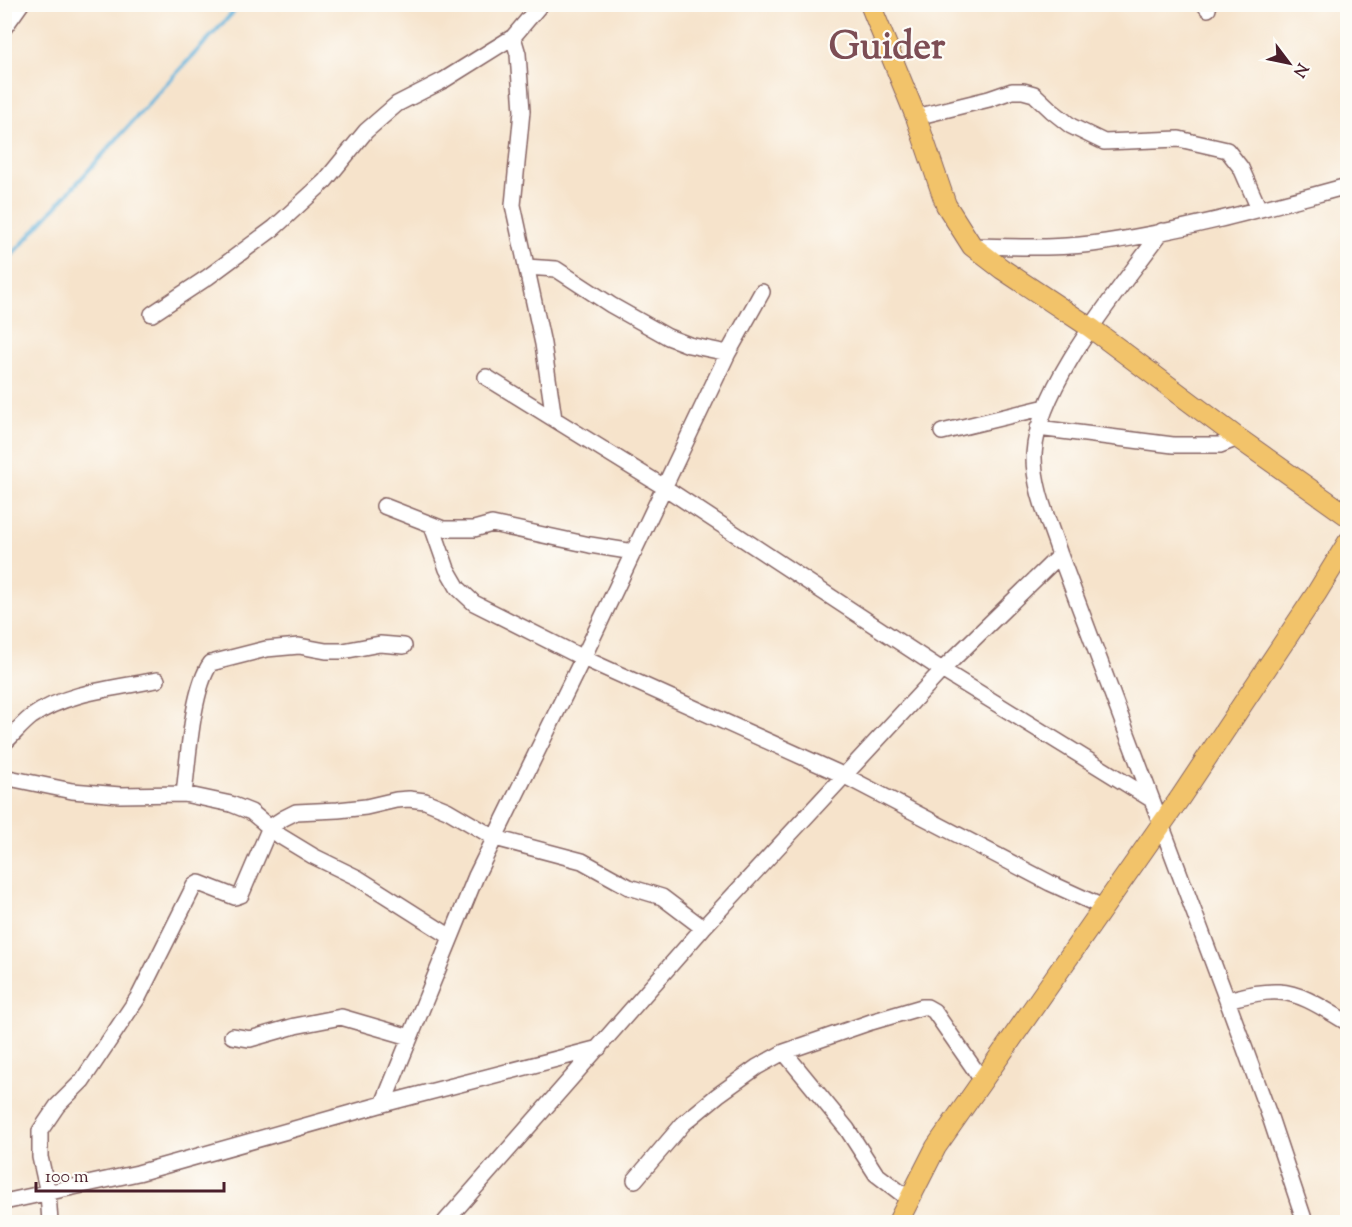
<svg xmlns="http://www.w3.org/2000/svg" width="1352" height="1227" viewBox="0 0 1352 1227" font-family="'Sorts Mill Goudy',serif">
	<style>
		.lines { fill: none; stroke-linecap: round; stroke-linejoin: round }
		.stream { stroke: #5eb1da; stroke-width: 4 }
		.minor-casing { stroke: #866463; stroke-width: 18 }
		.major-casing { stroke: #866463; stroke-width: 22 }
		.minor { stroke: #fff; stroke-width: 15 }
		.major { stroke: #f2c36a; stroke-width: 20 }
		.labels { text-anchor: middle; stroke-width: 4.5; stroke-linejoin: round; paint-order: stroke }
		.town-label { font-size: 38px; font-weight: bold; fill: #7d4e55; stroke: #fdfcf7 }
	</style>
	<rect width="100%" height="100%" fill="#fdfcf7"/>
	<filter id="ink" filterUnits="userSpaceOnUse"><feTurbulence type="fractalNoise" baseFrequency=".0167" numOctaves="2"/><feDisplacementMap in="SourceGraphic" scale="12" xChannelSelector="R" yChannelSelector="G"/><feConvolveMatrix kernelMatrix="1 2 1 2 8 2 1 2 1" color-interpolation-filters="sRGB"/></filter>
	<filter id="wash" filterUnits="userSpaceOnUse"><feTurbulence type="fractalNoise" baseFrequency=".008" numOctaves="4" result="noise"/><feDisplacementMap in="SourceGraphic" scale="24" xChannelSelector="R" yChannelSelector="G"/><feGaussianBlur stdDeviation="1.35" result="paint"/><feColorMatrix in="noise" values="0 0 0 0 0 0 0 0 0 0 0 0 0 0 0 0 0 1.4 0 .05"/><feComposite in="paint" operator="in"/></filter>
	<g filter="url(#wash)">
		<rect width="100%" height="100%" fill="#f6e3cb"/>
		<g class="lines">
			<path class="stream" d="M 4,264 L 170,80 L 241,4"/>
		</g>
	</g>
	<g filter="url(#ink)">
		<g class="lines">
			<defs>
				<path id="minor" d="M 1204,4 L 1208,9
					M 4,28 L 21,4
					M 513,37 L 518,54 L 522,111 L 513,205 L 543,344 L 554,419
					M 916,117 L 989,99 L 1012,91 L 1023,91 L 1034,94 L 1052,111 L 1071,126 L 1104,142 L 1179,139 L 1227,150 L 1241,168 L 1259,209
					M 1162,231 C 1121,288 1038,384 1034,454 C 1033,488 1050,524 1060,555 L 1227,1000 L 1271,1120 L 1305,1222
					M 972,246 C 1017,247 1062,249 1106,242 C 1187,230 1268,207 1348,186
					M 526,267 L 556,269 L 611,305 L 668,337 L 689,345 L 728,353
					M 152,314 L 208,277 L 274,228 L 325,181 L 366,131 L 397,104 L 444,80 L 513,37 L 541,4
					M 486,377 L 664,487 L 942,670 L 1151,799
					M 1038,428 L 1173,445 L 1220,445 L 1238,438
					M 942,432 L 1046,407
					M 384,506 L 443,529 L 474,529 L 492,524 L 590,545 L 634,552
					M 432,526 L 447,569 L 458,588 L 474,603 L 583,658 L 845,776 L 1050,883 L 1105,908
					M 4,743 C 13,735 22,724 31,717 C 66,692 116,688 157,680
					M 4,777 L 72,791 L 120,795 L 184,794 L 231,804 L 251,812 L 280,836 L 313,856 L 358,878 L 451,937
					M 184,794 C 188,762 192,688 211,663 L 266,649 L 299,646 L 326,651 L 343,651 L 380,644 L 404,646
					M 1227,1000 C 1244,996 1261,991 1279,992 C 1303,993 1327,1011 1348,1023
					M 232,1036 L 250,1039 L 295,1026 L 341,1017 L 410,1037
					M 784,1052 L 847,1129 L 876,1174 L 910,1200
					M 383,1104 L 476,876 L 583,658 L 728,353 L 762,292
					M 635,1180 L 683,1124 L 718,1095 L 757,1067 L 784,1052 L 871,1022 L 922,1007 L 927,1007 L 934,1011 L 982,1080
					M 4,1202 L 138,1173 L 383,1104 L 599,1048
					M 50,1222 L 48,1193 L 40,1157 L 40,1131 L 57,1106 L 82,1081 L 139,996 L 194,886 L 199,883 L 235,897 L 241,895 L 270,827 L 284,818 L 296,812 L 338,810 L 366,807 L 396,800 L 409,799 L 425,801 L 447,810 L 495,838 L 582,861 L 629,887 L 662,897 L 703,928
					M 445,1222 L 703,928 L 942,670 L 1060,555"/>
				<path id="major" d="M 870,4 L 916,117 L 946,205 L 972,246 L 1002,269 L 1091,328 L 1238,438 L 1348,516
					M 898,1222 L 936,1147 L 1180,798 L 1316,594 L 1348,542"/>
			</defs>
			<use href="#minor" class="minor-casing"/>
			<use href="#major" class="major-casing"/>
			<use href="#minor" class="minor"/>
			<use href="#major" class="major"/>
		</g>
	</g>
	<g class="labels">
		<g class="town-label">
			<text x="887" y="58">Guider</text>
		</g>
	</g>
	<rect width="1352" height="1227" fill="none" stroke="#fdfcf7" stroke-width="24"/>
	<g transform="translate(1289 63) rotate(122)" stroke="#fdfcf7" stroke-width="4.5" paint-order="stroke">
	<path d="M0-4.5L10 22L0 15L-10 22Z" fill="#4a1f2b"/>
	<text y="-9" font-size="16" font-weight="bold" text-anchor="middle" fill="#4a1f2b">N</text>
	</g>
	<path d="M36 1182v9h188v-9" fill="none" stroke="#4a1f2b" stroke-width="3"/>
	<text x="45" y="1182" font-size="18" fill="#4a1f2b" stroke="#fdfcf7" stroke-width="4.5" paint-order="stroke">100 m</text>
</svg>
